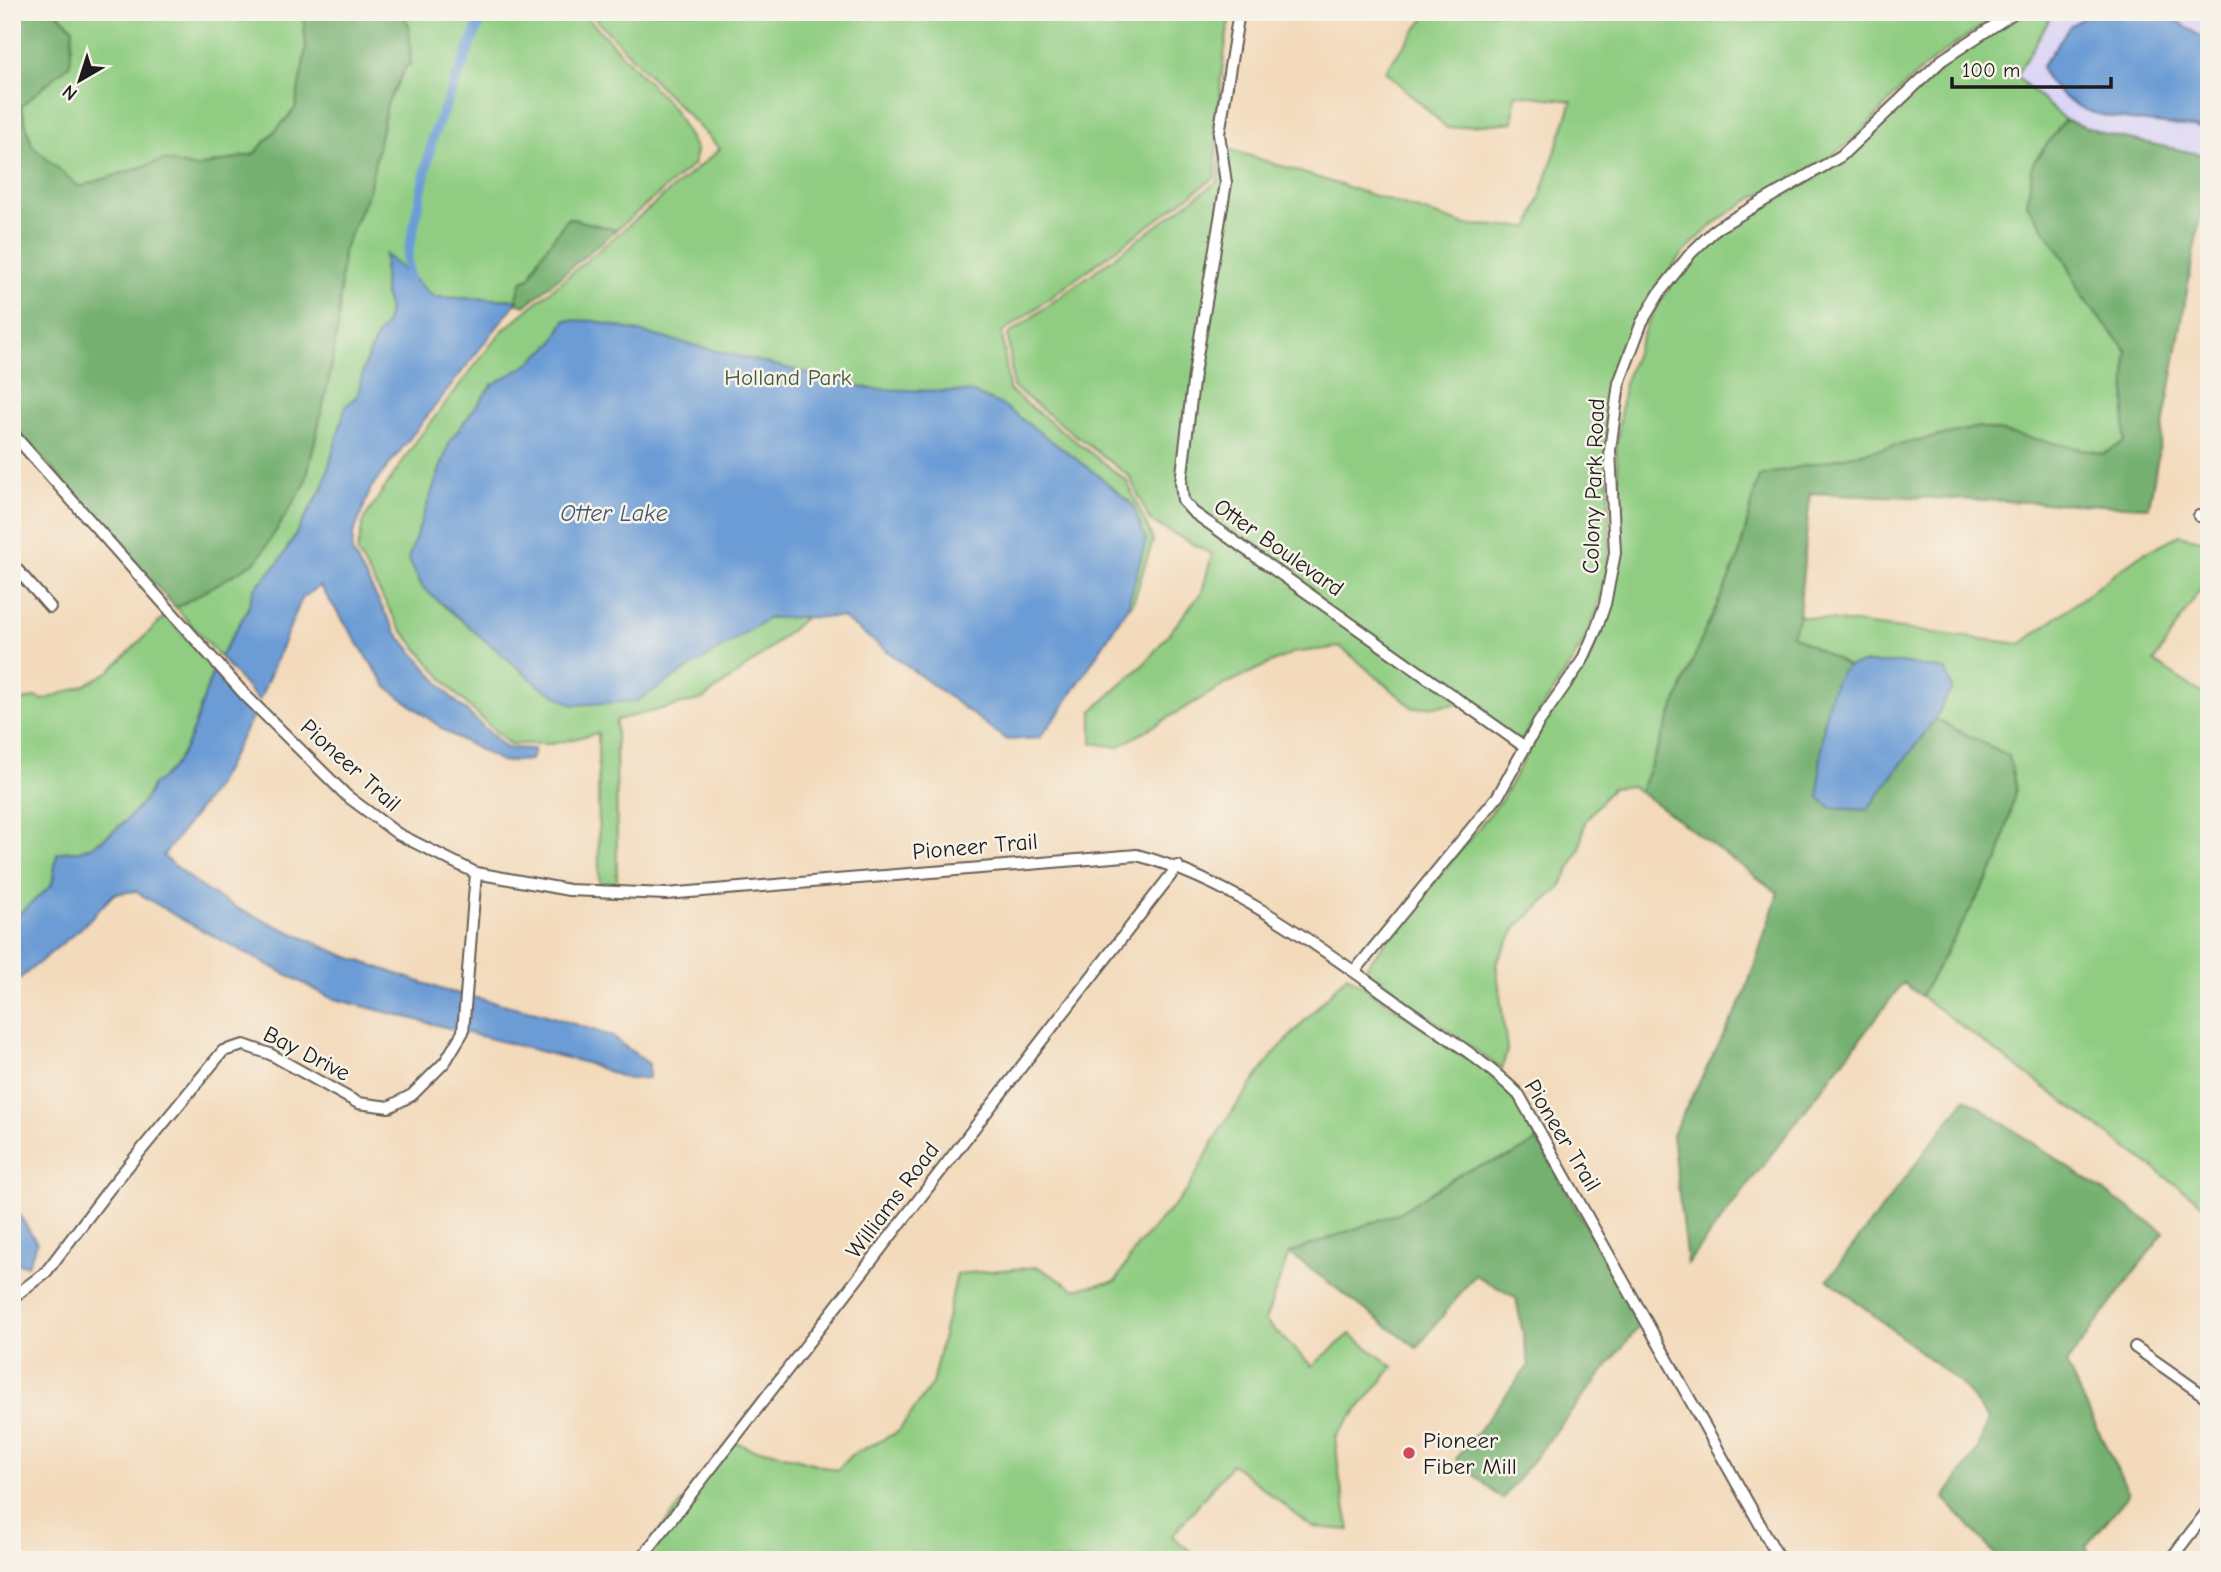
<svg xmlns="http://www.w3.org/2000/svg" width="2221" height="1572" viewBox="0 0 2221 1572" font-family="'Comic Neue',sans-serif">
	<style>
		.built { fill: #dcd6f6 }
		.green { fill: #90cd82; stroke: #56744f; stroke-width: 2 }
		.forest { fill: #74b070; stroke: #486646; stroke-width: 2 }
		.water { fill: #6c9cd5; stroke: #445c78; stroke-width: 2 }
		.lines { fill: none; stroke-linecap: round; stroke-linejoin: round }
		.canal { stroke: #6c9cd5; stroke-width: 10 }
		.minor-casing { stroke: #675e54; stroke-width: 14 }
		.minor { stroke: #fff; stroke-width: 10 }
		.poi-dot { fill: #d1495b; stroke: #f7f3e8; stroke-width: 2.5 }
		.labels { text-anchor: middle; stroke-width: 5; stroke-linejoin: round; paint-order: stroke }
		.park-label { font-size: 23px; fill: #455a40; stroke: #f7f3e8 }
		.street-label { font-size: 23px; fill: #1c1c1c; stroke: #f7f3e8 }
		.poi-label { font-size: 23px; fill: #1c1c1c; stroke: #f7f3e8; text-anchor: start }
		.water-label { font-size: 24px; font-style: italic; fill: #40566f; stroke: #f7f3e8 }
	</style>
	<rect width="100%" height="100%" fill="#f7f3e8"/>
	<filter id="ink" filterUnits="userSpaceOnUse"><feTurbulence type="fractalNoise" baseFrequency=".0143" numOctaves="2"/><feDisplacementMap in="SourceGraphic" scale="14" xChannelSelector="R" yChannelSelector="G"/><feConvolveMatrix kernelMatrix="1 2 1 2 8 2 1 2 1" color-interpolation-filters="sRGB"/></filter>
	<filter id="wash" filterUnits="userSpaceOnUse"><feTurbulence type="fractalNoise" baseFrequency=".00686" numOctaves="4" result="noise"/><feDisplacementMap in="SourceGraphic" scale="28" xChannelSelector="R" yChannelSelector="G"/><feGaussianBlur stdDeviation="1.57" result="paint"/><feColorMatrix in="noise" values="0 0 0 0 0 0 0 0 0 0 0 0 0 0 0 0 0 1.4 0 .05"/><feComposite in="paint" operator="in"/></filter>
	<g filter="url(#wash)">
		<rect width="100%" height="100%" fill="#f3dabb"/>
		<path class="built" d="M 2051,12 L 2092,12 L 2070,26 L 2042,66 L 2089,112 L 2209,129 L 2209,156 L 2106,134 L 2065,120 L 2016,76 Z
			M 2164,12 L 2199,12 L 2209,20 L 2209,42 Z"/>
		<path class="green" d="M 56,12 L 303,12 L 306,49 L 295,109 L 254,154 L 195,168 L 164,160 L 79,187 L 32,146 L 21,105 L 70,64 L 73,28 Z
			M 402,12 L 582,12 L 672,107 L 696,149 L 694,164 L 616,230 L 568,218 L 539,258 L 530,278 L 522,281 L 518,300 L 434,297 L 385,255 L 384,289 L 389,312 L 385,326 L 377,336 L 364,367 L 358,395 L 346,406 L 323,487 L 280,561 L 254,589 L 247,611 L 220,657 L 176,608 L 215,584 L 305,484 L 330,374 L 338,325 L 343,251 L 369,191 L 387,104 L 407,65 L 410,65 L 408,25 Z
			M 589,12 L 1230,12 L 1221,78 L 1215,177 L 1002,333 L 1009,390 L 1127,481 L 1153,540 L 1133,603 L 1020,724 L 837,590 L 761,656 L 703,699 L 616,720 L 617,887 L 599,885 L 598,733 L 552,744 L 509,744 L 455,693 L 400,628 L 357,552 L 364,519 L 417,440 L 501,332 L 720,149 Z
			M 1429,12 L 2004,12 C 1973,32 1941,52 1914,77 C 1891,97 1874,121 1851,141 C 1819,168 1782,182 1746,202 C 1680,241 1635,308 1614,381 C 1597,439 1614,496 1609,555 C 1600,641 1554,682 1515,753 L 1506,736 L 1459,704 L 1413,708 L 1341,647 L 1292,653 L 1226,684 L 1118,747 L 1092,743 L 1092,711 L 1146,662 L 1202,592 L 1212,554 L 1150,521 L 1130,477 L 1013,387 L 1008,335 L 1218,181 L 1222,147 L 1466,225 L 1530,227 L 1572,101 L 1515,94 L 1513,122 L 1447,128 L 1385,71 Z
			M 2025,12 L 2051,12 L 2051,17 L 2016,76 L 2065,120 L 2033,163 L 2027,204 L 2066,261 L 2082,297 L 2127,351 L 2124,442 L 2104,454 L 1979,427 L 1759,476 L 1738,559 L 1705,631 L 1640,792 L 1631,786 L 1612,788 L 1585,821 L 1580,849 L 1560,888 L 1517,926 L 1496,963 L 1507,1050 L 1502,1069 L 1363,970 L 1502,799 L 1543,725 L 1587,663 L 1601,632 L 1611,605 L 1620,553 L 1621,501 L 1616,449 L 1624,384 L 1647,324 L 1664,295 L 1695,256 L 1721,233 L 1844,160 L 1945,65 Z
			M 2179,535 L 2209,542 L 2209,575 L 2154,662 L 2209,698 L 2209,1209 L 1921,996 L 1998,861 L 2009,756 L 1935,719 L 1952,688 L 1906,663 L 1848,666 L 1792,635 L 1799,616 L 2021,644 L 2140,555 Z
			M 166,615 L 214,669 C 197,709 192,762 152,785 C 146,806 101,846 79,851 C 71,852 65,850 57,854 L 52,885 L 12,920 L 12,698 L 21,701 L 37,697 L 43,700 L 83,686 L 110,671 Z
			M 1347,975 L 1487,1071 L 1514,1099 L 1538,1140 L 1512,1156 L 1465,1171 L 1398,1213 L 1289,1253 L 1265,1321 L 1312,1366 L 1350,1334 L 1393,1367 L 1335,1437 L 1340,1481 L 1350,1530 L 1312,1527 L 1232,1464 L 1172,1536 L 1201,1560 L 637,1560 L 731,1440 L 751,1449 L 770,1451 L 837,1470 L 851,1455 L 898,1432 L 932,1384 L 957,1274 L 1038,1267 L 1075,1289 L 1116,1281 L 1137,1246 L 1187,1191 L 1222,1126 L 1273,1055 Z"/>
		<path class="forest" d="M 12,12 L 56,12 L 73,28 L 70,64 L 21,106 L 32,146 L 79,187 L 164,160 L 195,168 L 254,154 L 295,109 L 306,49 L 303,12 L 402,12 L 409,25 L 411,65 L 407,65 L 387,104 L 369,191 L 343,251 L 338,325 L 330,374 L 305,484 L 257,561 L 176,608 L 12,424 Z
			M 2065,120 L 2106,134 L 2209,156 L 2209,207 L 2202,206 L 2149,507 L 1810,493 L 1799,616 L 1792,635 L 1848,666 C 1819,697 1821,756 1819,798 L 1867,810 L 1935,719 L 2009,756 L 2016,789 L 1998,861 L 1921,996 L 1903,983 L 1687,1264 L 1672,1135 L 1744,996 L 1778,893 L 1640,792 L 1705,631 L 1738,559 L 1759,476 L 1979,427 L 2104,454 L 2124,442 L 2127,351 L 2082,297 L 2066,261 L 2027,204 L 2033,163 Z
			M 568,218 L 616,230 L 525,306 L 515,303 L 522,281 L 530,278 L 539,258 Z
			M 1966,1098 L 2164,1232 L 2066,1364 L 2129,1494 L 2086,1546 L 2091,1560 L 2000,1560 L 1944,1498 L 1978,1449 L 1988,1419 L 1960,1383 L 1828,1279 Z
			M 1538,1140 L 1641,1324 L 1502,1499 L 1456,1459 L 1529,1365 L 1516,1298 L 1475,1275 L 1417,1348 L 1289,1253 L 1398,1213 L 1465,1171 L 1512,1156 Z"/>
		<path class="water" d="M 2092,12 L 2164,12 L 2209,42 L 2209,129 C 2175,124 2121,122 2091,112 C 2073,106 2044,85 2042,66 L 2070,26 Z
			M 385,254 L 434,297 L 518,300 L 371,488 L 353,535 L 352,552 L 395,631 L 451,697 L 506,748 L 534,749 L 531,760 L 502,762 L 448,733 L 387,687 L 320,586 L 302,598 L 259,701 L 220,657 L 247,611 L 254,589 L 280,561 L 323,487 L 346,406 L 358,395 L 364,367 L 377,336 L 385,326 L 389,312 L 384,289 Z
			M 565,320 L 595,321 L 872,389 L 972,392 L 1004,406 L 1098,475 L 1133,505 L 1146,540 L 1128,606 L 1060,712 L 1039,738 L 1007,740 L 841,617 L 769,618 L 637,701 L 573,705 L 541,687 L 423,588 L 408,559 L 450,441 L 492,385 L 527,365 L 553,343 Z
			M 1868,663 L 1906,663 L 1946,670 L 1952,688 L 1935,719 L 1867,810 L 1832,808 L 1819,798 C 1820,768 1821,685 1847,667 C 1852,664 1862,664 1868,663 Z
			M 214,669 L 254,714 L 215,788 L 163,856 L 205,890 L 241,910 L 343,955 L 443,990 L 540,1013 L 611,1036 L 649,1064 L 649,1078 L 628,1079 L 586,1063 L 331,998 L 179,918 L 135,891 L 114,894 L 81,928 L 12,985 L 12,920 L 52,885 L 57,854 C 65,850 71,852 79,851 C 102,846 146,806 152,785 C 192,762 197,709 214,669 Z
			M 12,1203 L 37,1243 L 28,1265 L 12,1263 Z"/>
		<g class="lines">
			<path class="canal" d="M 410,287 L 407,259 L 433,136 L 484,12"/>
		</g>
	</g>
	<g filter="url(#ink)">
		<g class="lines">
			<defs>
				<path id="minor" d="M 1239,12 L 1219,134 L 1226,183 L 1194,374 L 1181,482 L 1183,501 L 1193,512 L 1525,747
					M 12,433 L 246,696 L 347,796 L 398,834 L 476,873 L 569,890 L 666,894 L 1137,855 C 1236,882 1322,949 1405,1008 C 1445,1036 1485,1061 1519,1095 L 1780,1560
					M 2199,516 L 2209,518
					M 12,564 L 50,607
					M 1354,972 L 1498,796 L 1539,722 L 1582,661 L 1596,630 L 1605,604 L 1615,553 L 1610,450 L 1619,383 L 1642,322 L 1660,292 L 1691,253 L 1717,228 L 1841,156 L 1942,60 L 2015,12
					M 12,1298 L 46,1272 L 110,1188 L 223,1051 L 244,1045 L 270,1054 L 358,1103 L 389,1107 L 412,1095 L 445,1062 L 463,1032 L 476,873
					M 2135,1347 L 2209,1399
					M 640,1560 C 820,1329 997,1096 1178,866
					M 2170,1560 L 2209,1509"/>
			</defs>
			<use href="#minor" class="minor-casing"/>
			<use href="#minor" class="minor"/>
		</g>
	</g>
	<circle class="poi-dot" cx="1409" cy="1453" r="7"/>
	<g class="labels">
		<g class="park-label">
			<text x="788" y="385">Holland Park</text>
		</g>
		<g class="street-label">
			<text transform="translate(1593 486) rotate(-88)" y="8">Colony Park Road</text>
			<text transform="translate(1279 547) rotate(35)" y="8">Otter Boulevard</text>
			<text transform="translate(351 765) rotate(42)" y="8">Pioneer Trail</text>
			<text transform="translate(975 846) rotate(-5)" y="8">Pioneer Trail</text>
			<text transform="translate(307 1053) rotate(27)" y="8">Bay Drive</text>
			<text transform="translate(1563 1135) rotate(59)" y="8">Pioneer Trail</text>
			<text transform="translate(892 1200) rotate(-53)" y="8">Williams Road</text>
		</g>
		<g class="poi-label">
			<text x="1423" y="1448">Pioneer<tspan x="1423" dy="26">Fiber Mill</tspan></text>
		</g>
		<g class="water-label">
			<text x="614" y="521">Otter Lake</text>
		</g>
	</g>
	<rect width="2221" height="1572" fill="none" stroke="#f7f3e8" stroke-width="42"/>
	<g transform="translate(80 80) rotate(219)" stroke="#f7f3e8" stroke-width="5" paint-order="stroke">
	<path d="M0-5L12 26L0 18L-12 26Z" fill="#1c1c1c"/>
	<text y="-10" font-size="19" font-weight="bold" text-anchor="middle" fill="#1c1c1c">N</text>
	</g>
	<path d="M1952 77v10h159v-10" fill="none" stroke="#1c1c1c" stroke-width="3.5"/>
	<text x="1962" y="77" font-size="21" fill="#1c1c1c" stroke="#f7f3e8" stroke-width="5" paint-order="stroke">100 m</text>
</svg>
